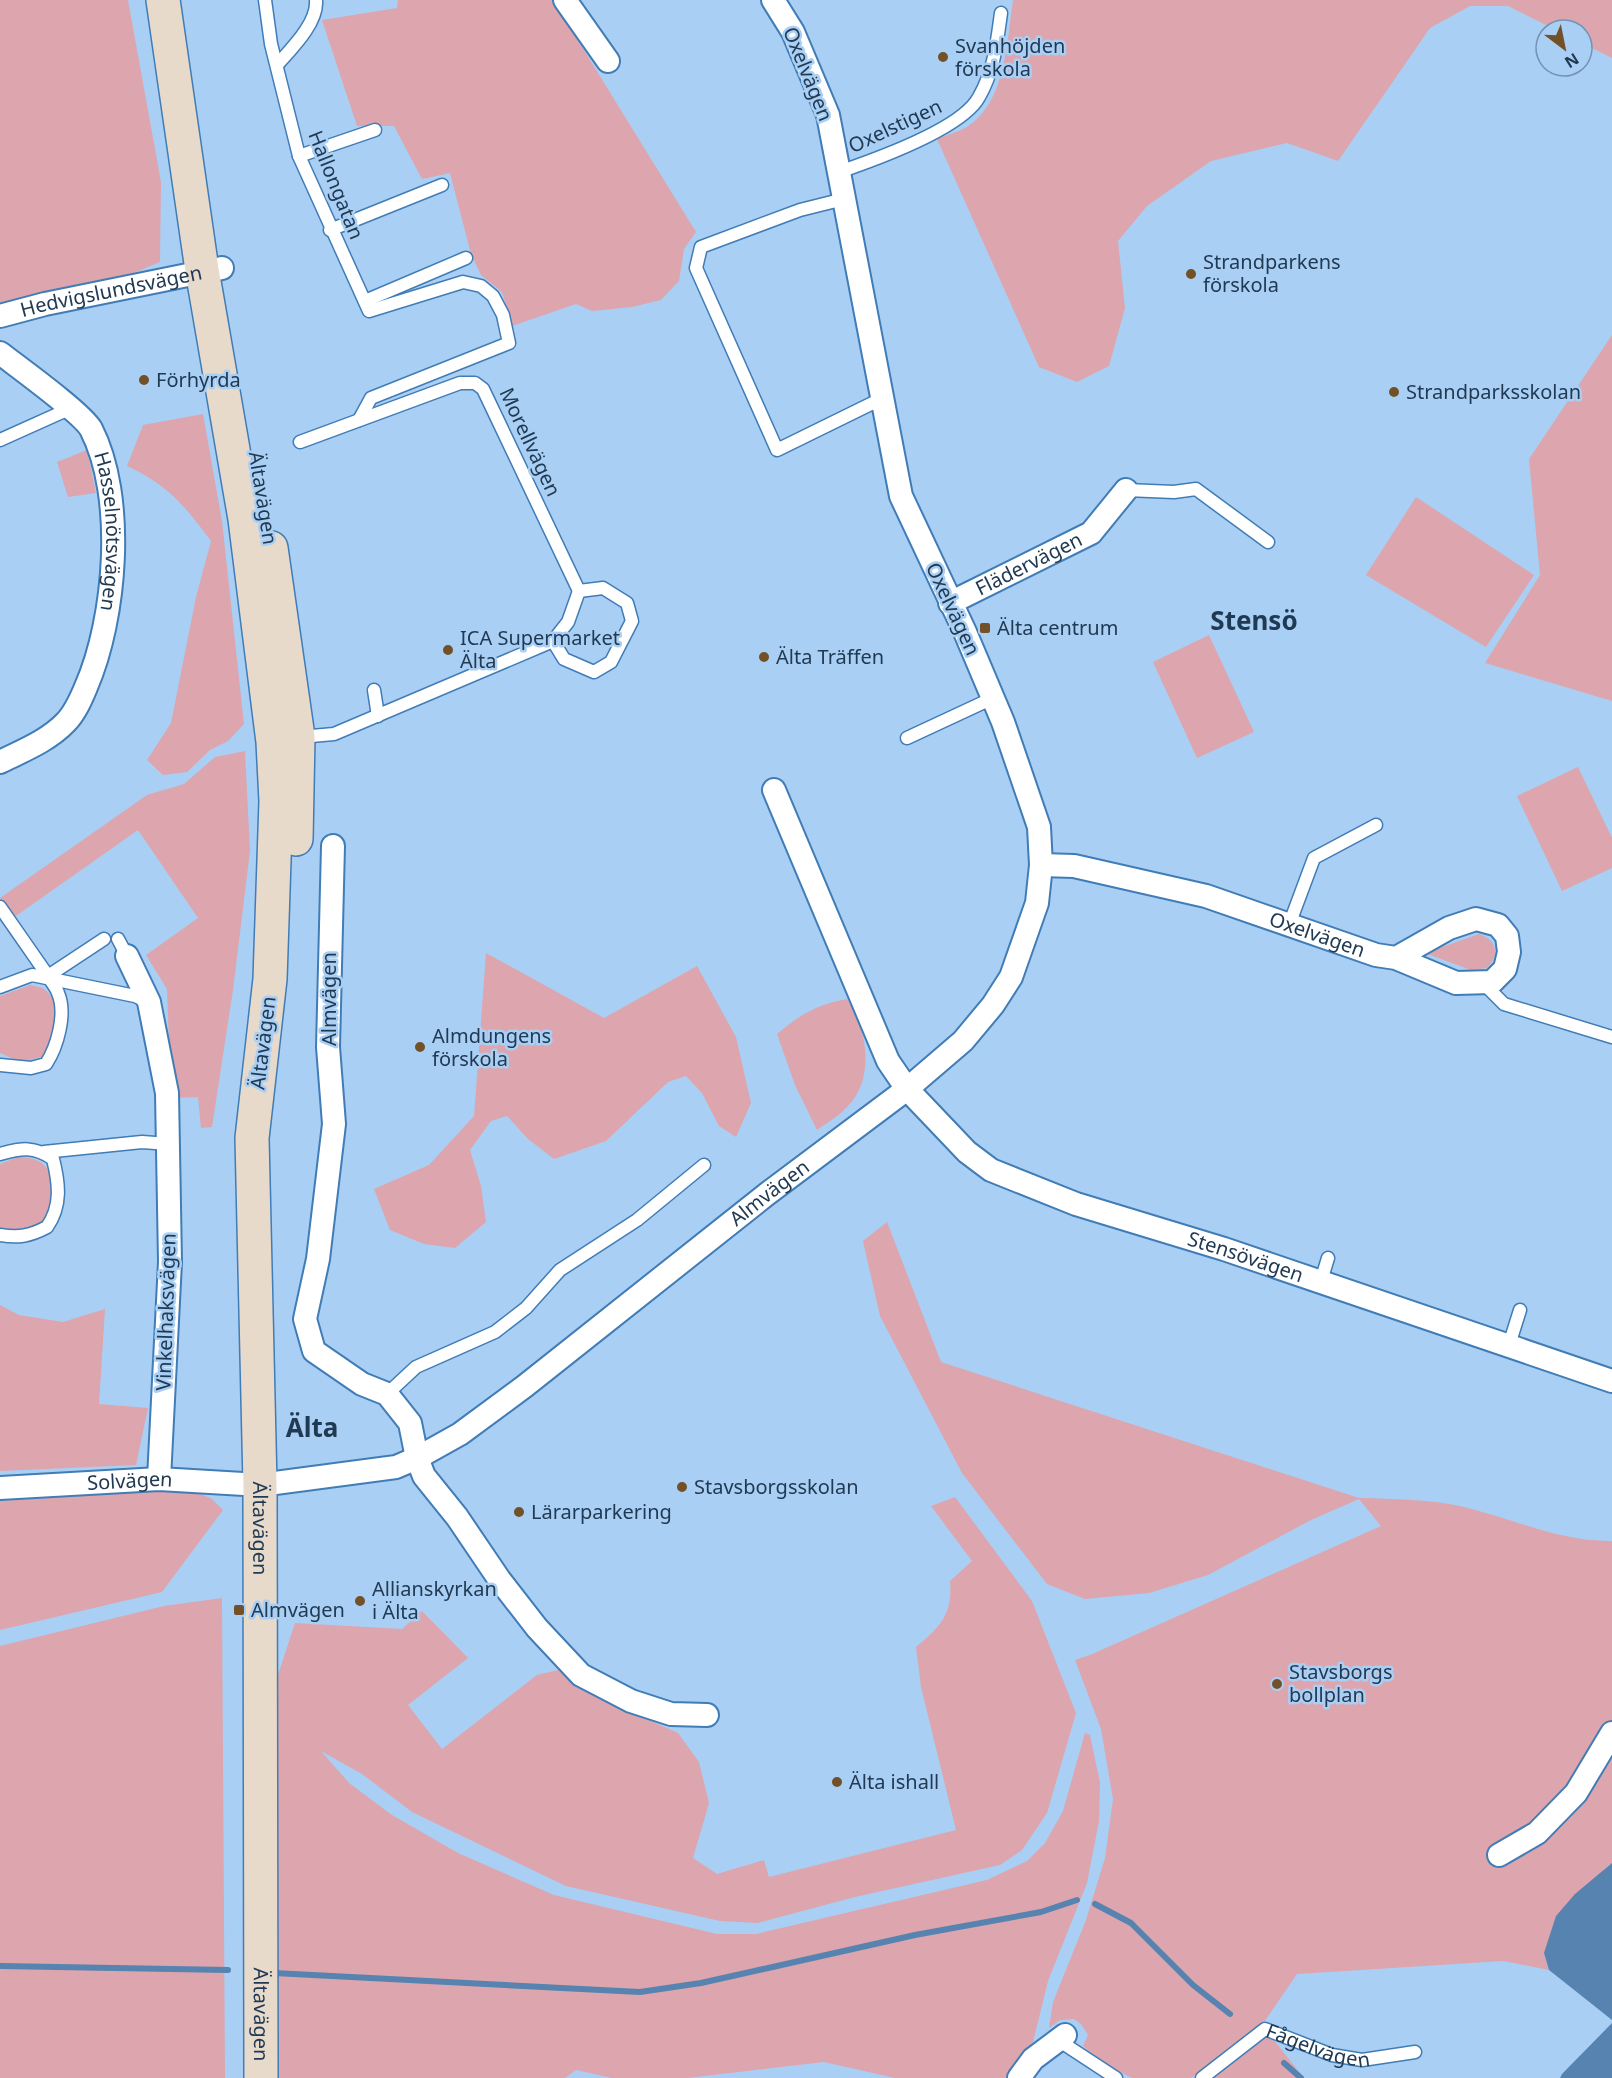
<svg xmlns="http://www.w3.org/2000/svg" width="1612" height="2078" viewBox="0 0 1612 2078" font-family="'Noto Sans',sans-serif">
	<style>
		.green { fill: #dda5ad }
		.water { fill: #5683b0 }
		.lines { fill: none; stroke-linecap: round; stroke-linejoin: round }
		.stream { stroke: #5683b0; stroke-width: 6 }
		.lane-casing { stroke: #407cb6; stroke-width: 15 }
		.street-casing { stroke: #407cb6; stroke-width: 26 }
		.secondary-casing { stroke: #407cb6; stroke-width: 36 }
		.lane { stroke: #fff; stroke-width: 12 }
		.street { stroke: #fff; stroke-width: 22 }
		.secondary { stroke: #e8daca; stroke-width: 33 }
		.poi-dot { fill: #725028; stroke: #aacff4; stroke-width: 2 }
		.labels { text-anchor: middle; stroke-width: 5; stroke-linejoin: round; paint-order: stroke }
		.poi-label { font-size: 20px; fill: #213a53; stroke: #aacff4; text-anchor: start }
		.street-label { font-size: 20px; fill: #213a53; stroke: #aacff4 }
		.district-label { font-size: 26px; font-weight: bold; fill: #213a53; stroke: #aacff4 }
	</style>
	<rect width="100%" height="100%" fill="#aacff4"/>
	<path class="green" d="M 0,0 L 128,0 L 161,182 L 160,262 L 131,274 L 0,306 Z
		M 398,0 L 553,0 L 696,232 L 684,249 L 679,281 L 661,300 L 632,307 L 592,311 L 576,304 L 512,326 L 502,292 L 481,275 L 471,254 L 450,173 L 422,179 L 394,126 L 357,126 L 322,20 L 397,8 Z
		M 1013,0 L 1612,0 L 1612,58 L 1582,43 L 1582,30 L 1556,30 L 1508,6 L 1470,6 L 1430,28 L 1338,161 L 1287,143 L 1211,161 L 1147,206 L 1118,241 L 1125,308 L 1109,366 L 1077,382 L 1039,367 L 937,139 C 946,135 958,132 967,127 C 1006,102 1007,41 1013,0 Z
		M 1612,335 L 1612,701 L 1485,663 L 1540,575 L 1529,459 Z
		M 203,414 L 222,521 L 244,724 L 228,741 L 210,750 L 187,772 L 163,775 L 147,760 L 171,723 L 196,597 L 211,541 C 184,505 168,485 127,466 L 143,425 Z
		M 87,450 L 96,493 L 68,497 L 57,462 Z
		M 1416,497 L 1534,575 L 1486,647 L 1366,575 Z
		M 1209,635 L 1254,732 L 1197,758 L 1153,662 Z
		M 245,751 L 250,851 L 233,990 L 212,1127 L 201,1128 L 198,1097 L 171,1098 L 167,989 L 146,955 L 198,918 L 138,830 L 13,918 L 0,898 L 147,795 L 184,784 L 215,757 Z
		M 1578,767 L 1612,838 L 1612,868 L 1562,891 L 1517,796 Z
		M 1479,934 C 1497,940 1500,954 1487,968 L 1471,970 L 1425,953 Z
		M 486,953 L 604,1018 L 697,966 L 736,1037 L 751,1103 L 736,1137 L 719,1126 L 702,1093 L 686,1076 L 668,1082 L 606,1141 L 554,1159 L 528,1139 L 507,1116 L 491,1121 L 470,1150 L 481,1186 L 486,1222 L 455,1248 L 424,1244 L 390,1230 L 374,1189 L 429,1165 L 474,1116 Z
		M 30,985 L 43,988 L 54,998 L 55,1031 L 45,1056 L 21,1062 L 0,1053 L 0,996 Z
		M 847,999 C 867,1030 876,1078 847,1107 C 839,1116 827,1123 817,1130 L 795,1085 L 777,1034 C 799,1015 818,1004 847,999 Z
		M 18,1157 C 63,1158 53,1193 46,1223 L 13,1233 L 0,1229 L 0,1164 Z
		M 887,1222 L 941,1362 L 1359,1498 C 1395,1499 1429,1499 1464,1507 C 1514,1519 1560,1542 1612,1541 L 1612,1863 L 1604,1869 L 1544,1953 L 1549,1970 L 1503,1961 L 1297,1974 L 1260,2028 L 1191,2078 L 1132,2078 L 1103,2063 L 1083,2046 L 1088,2035 L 1081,2024 L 1074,2019 L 1060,2020 L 1049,2028 L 1053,2002 L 1086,1920 L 1105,1858 L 1113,1799 L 1101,1729 L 1075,1660 L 1090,1655 L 1381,1526 L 1359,1499 L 1311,1520 L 1208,1575 L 1149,1593 L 1085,1599 L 1047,1584 L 962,1473 L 880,1316 L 863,1241 Z
		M 0,1305 L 19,1315 L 63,1322 L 105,1309 L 99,1404 L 148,1408 L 136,1465 L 0,1471 Z
		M 190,1489 L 212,1499 L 223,1510 L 162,1592 L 0,1630 L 0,1501 Z
		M 955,1497 L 1032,1601 L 1076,1713 L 1047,1813 L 1022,1850 L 1000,1865 L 855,1897 L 757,1923 L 720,1921 L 566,1886 L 412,1812 L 362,1774 L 321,1751 L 349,1783 L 392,1815 L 458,1853 L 554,1895 L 717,1934 L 756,1934 L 987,1880 L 1027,1861 L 1045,1843 L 1063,1811 L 1085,1733 L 1090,1735 L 1100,1783 L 1099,1821 L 1087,1883 L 1048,1981 L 1033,2042 L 1005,2078 L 895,2078 L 824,2062 L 687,2078 L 612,2078 L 576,2070 L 565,2078 L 271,2078 L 275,1684 L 295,1623 L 402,1629 L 422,1611 L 468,1658 L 408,1705 L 442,1749 L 537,1675 L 558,1670 L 584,1691 L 678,1733 L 699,1762 L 709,1803 L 693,1858 L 717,1874 L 764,1860 L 769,1877 L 956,1830 L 921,1687 L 916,1647 C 940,1627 953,1614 950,1581 L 972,1561 L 931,1506 Z
		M 222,1598 L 225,2078 L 0,2078 L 0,1646 L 164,1606 Z
		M 1265,2029 L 1304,2078 L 1202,2078 Z"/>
	<path class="water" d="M 1612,1863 L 1612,2020 L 1549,1970 L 1544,1953 L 1556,1916 L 1575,1894 Z
		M 1612,2023 L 1612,2078 L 1560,2078 L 1562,2074 Z"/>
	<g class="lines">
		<path class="stream" d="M 1095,1904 L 1131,1923 L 1193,1985 L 1230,2014
			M 0,1966 L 228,1970
			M 274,1973 L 640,1992 L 701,1983 L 915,1935 L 1041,1912 L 1077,1900
			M 1284,2063 L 1301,2078"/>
		<defs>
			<g id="lane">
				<path d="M 265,0 L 271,44 L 299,156 L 369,311 L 463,282 L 481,286 L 493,296 L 503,315 L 509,343 L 371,398 L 359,420"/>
				<path d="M 277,65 C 291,49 318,23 316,0"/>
				<path d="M 299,156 L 375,130"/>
				<path d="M 839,172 C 874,160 962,129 979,97 C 994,71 997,42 1001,13"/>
				<path d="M 844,199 L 800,210 L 701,247 L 696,268 L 777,450 L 883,398"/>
				<path d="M 330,230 L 442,185"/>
				<path d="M 365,301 L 466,258"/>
				<path d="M 0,440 L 69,409"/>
				<path d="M 300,442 L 460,383 L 475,383 L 483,389 L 579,591"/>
				<path d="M 1126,490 L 1174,492 L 1196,489 L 1268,542"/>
				<path d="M 553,641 L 564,659 L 594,672 L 611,662 L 632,621 L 627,603 L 603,588 L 579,591"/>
				<path d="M 374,690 L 378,716"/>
				<path d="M 300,737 L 334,734 L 553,641 L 568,622 L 579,591"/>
				<path d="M 907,738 L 993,698"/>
				<path d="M 0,907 L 48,976 L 104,939"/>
				<path d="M 1289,925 L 1314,858 L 1376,825"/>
				<path d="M 118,939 L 127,956"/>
				<path d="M 1483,983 L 1504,1004 L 1612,1037"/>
				<path d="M 0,987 L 32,975 L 135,996 L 146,1001"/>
				<path d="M 0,1065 L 31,1068 L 46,1064 C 57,1047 67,1014 58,993 C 56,987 51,982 48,976"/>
				<path d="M 44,1152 L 142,1142 L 169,1144"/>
				<path d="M 0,1154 C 22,1148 34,1146 53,1159 C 59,1183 62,1206 47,1227 C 30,1236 19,1238 0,1235"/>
				<path d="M 1321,1281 L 1328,1258"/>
				<path d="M 1509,1345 L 1520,1310"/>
				<path d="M 387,1394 L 416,1367 L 495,1332 L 526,1308 L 560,1270 L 637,1220 L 704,1165"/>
				<path d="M 1058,2040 L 1116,2078"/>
				<path id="s1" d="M 1202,2078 L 1265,2029 L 1332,2055 L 1362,2060 L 1415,2052"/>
			</g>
			<g id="street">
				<path d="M 565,0 L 608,61"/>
				<path id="s2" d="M 0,316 L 45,304 L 222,268"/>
				<path id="s3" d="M 0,353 C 18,367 82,413 91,429 C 126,497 116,618 86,687 C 81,699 75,713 66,722 C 48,741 22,751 0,762"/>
				<path id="s4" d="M 950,603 L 1091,533 L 1126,490"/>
				<path id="s5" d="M 774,790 L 888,1061 L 907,1089 L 967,1152 L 991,1170 L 1076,1204 L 1224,1249 L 1612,1381"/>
				<path d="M 333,846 L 328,1047 L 334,1124 L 318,1259 L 305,1319 L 314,1351 L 362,1384 L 387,1394 L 410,1423 L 417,1458 L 424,1476 L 457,1517 L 499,1579 L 537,1628 L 581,1675 L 631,1701 L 671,1714 L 707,1715"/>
				<path id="s6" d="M 1041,865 L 1074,866 L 1206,896 L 1376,955 L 1396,958 L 1456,983 L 1492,982 L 1505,969 L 1509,952 L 1507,936 L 1498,925 L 1476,919 L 1449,928 L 1396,958"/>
				<path d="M 127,956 L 149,1002 L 167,1093 L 170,1262 L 159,1479"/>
				<path id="s7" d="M 0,1488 L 159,1479 L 260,1485 L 396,1467 L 417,1458 L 460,1434 L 525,1386 L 767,1194 L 907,1089 L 963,1041 L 993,1005 L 1011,977 L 1037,903 L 1041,865 L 1039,827 L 1003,722 L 965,632 L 901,496 L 828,115 L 793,32 L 773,0"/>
				<path d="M 1499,1855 L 1537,1833 L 1576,1793 L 1612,1733"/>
				<path d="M 1019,2078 L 1033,2059 L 1065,2035"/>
			</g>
			<g id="secondary">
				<path id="s8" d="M 163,0 L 202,270 L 245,519 L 273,742 L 276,801 L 270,979 L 252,1138 L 260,1485 L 261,2078"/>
				<path d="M 271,548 L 298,737 L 296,839"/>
			</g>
		</defs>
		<use href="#lane" class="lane-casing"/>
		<use href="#street" class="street-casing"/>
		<use href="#secondary" class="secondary-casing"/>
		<use href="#lane" class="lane"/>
		<use href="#street" class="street"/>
		<use href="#secondary" class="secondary"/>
	</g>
	<g class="poi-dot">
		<circle cx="943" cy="57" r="6"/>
		<circle cx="1191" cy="274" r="6"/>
		<circle cx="144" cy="380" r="6"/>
		<circle cx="1394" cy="392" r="6"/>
		<rect x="979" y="622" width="12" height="12" rx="3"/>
		<circle cx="448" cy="650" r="6"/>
		<circle cx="764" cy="657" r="6"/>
		<circle cx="420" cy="1047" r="6"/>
		<circle cx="682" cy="1487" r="6"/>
		<circle cx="519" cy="1512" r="6"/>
		<circle cx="360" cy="1601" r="6"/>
		<rect x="233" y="1604" width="12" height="12" rx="3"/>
		<circle cx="1277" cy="1684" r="6"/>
		<circle cx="837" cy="1782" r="6"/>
	</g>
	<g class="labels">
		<g class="poi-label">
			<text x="955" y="53">Svanhöjden<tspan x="955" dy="23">förskola</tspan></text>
			<text x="1203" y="269">Strandparkens<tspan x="1203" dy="23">förskola</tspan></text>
			<text x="156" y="387">Förhyrda</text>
			<text x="1406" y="399">Strandparksskolan</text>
			<text x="997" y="635">Älta centrum</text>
			<text x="460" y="645">ICA Supermarket<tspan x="460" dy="23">Älta</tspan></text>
			<text x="776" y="664">Älta Träffen</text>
			<text x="432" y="1043">Almdungens<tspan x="432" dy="23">förskola</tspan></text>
			<text x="694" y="1494">Stavsborgsskolan</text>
			<text x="531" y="1519">Lärarparkering</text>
			<text x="372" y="1596">Allianskyrkan<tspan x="372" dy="23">i Älta</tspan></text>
			<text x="251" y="1617">Almvägen</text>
			<text x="1289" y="1679">Stavsborgs<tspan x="1289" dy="23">bollplan</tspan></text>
			<text x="849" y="1789">Älta ishall</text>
		</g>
		<g class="street-label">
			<text transform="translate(808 74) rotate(68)" y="7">Oxelvägen</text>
			<text transform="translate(895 126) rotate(-25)" y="7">Oxelstigen</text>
			<text transform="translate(336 185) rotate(68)" y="7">Hallongatan</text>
			<text dy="7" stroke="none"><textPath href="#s2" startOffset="114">Hedvigslundsvägen</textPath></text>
			<text transform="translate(530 442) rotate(65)" y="7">Morellvägen</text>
			<text transform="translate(263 498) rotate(81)" y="7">Ältavägen</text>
			<text dy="7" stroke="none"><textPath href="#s3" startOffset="224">Hasselnötsvägen</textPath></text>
			<text dy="7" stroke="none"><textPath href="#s4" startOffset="88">Flädervägen</textPath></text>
			<text transform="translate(953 609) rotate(65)" y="7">Oxelvägen</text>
			<text dy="7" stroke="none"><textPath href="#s6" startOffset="286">Oxelvägen</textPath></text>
			<text transform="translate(329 999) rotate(-90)" y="7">Almvägen</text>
			<text transform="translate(263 1043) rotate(-83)" y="7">Ältavägen</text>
			<text dy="7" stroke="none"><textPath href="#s7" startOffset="862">Almvägen</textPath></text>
			<text dy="7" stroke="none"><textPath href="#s5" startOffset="714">Stensövägen</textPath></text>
			<text transform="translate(166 1312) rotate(-88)" y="7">Vinkelhaksvägen</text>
			<text dy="7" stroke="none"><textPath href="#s7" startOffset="130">Solvägen</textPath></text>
			<text dy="7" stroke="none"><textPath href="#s8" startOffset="1538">Ältavägen</textPath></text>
			<text dy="7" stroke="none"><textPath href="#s8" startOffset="2024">Ältavägen</textPath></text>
			<text dy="7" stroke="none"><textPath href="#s1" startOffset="136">Fågelvägen</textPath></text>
		</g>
		<g class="district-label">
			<text x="1254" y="630">Stensö</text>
			<text x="312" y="1437">Älta</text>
		</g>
	</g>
	<g transform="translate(1564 48) rotate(148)"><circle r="28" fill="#aacff4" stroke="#7393b4" stroke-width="1.5"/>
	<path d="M0-4.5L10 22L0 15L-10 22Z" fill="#725028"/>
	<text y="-9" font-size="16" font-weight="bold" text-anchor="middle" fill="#213a53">N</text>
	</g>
</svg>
